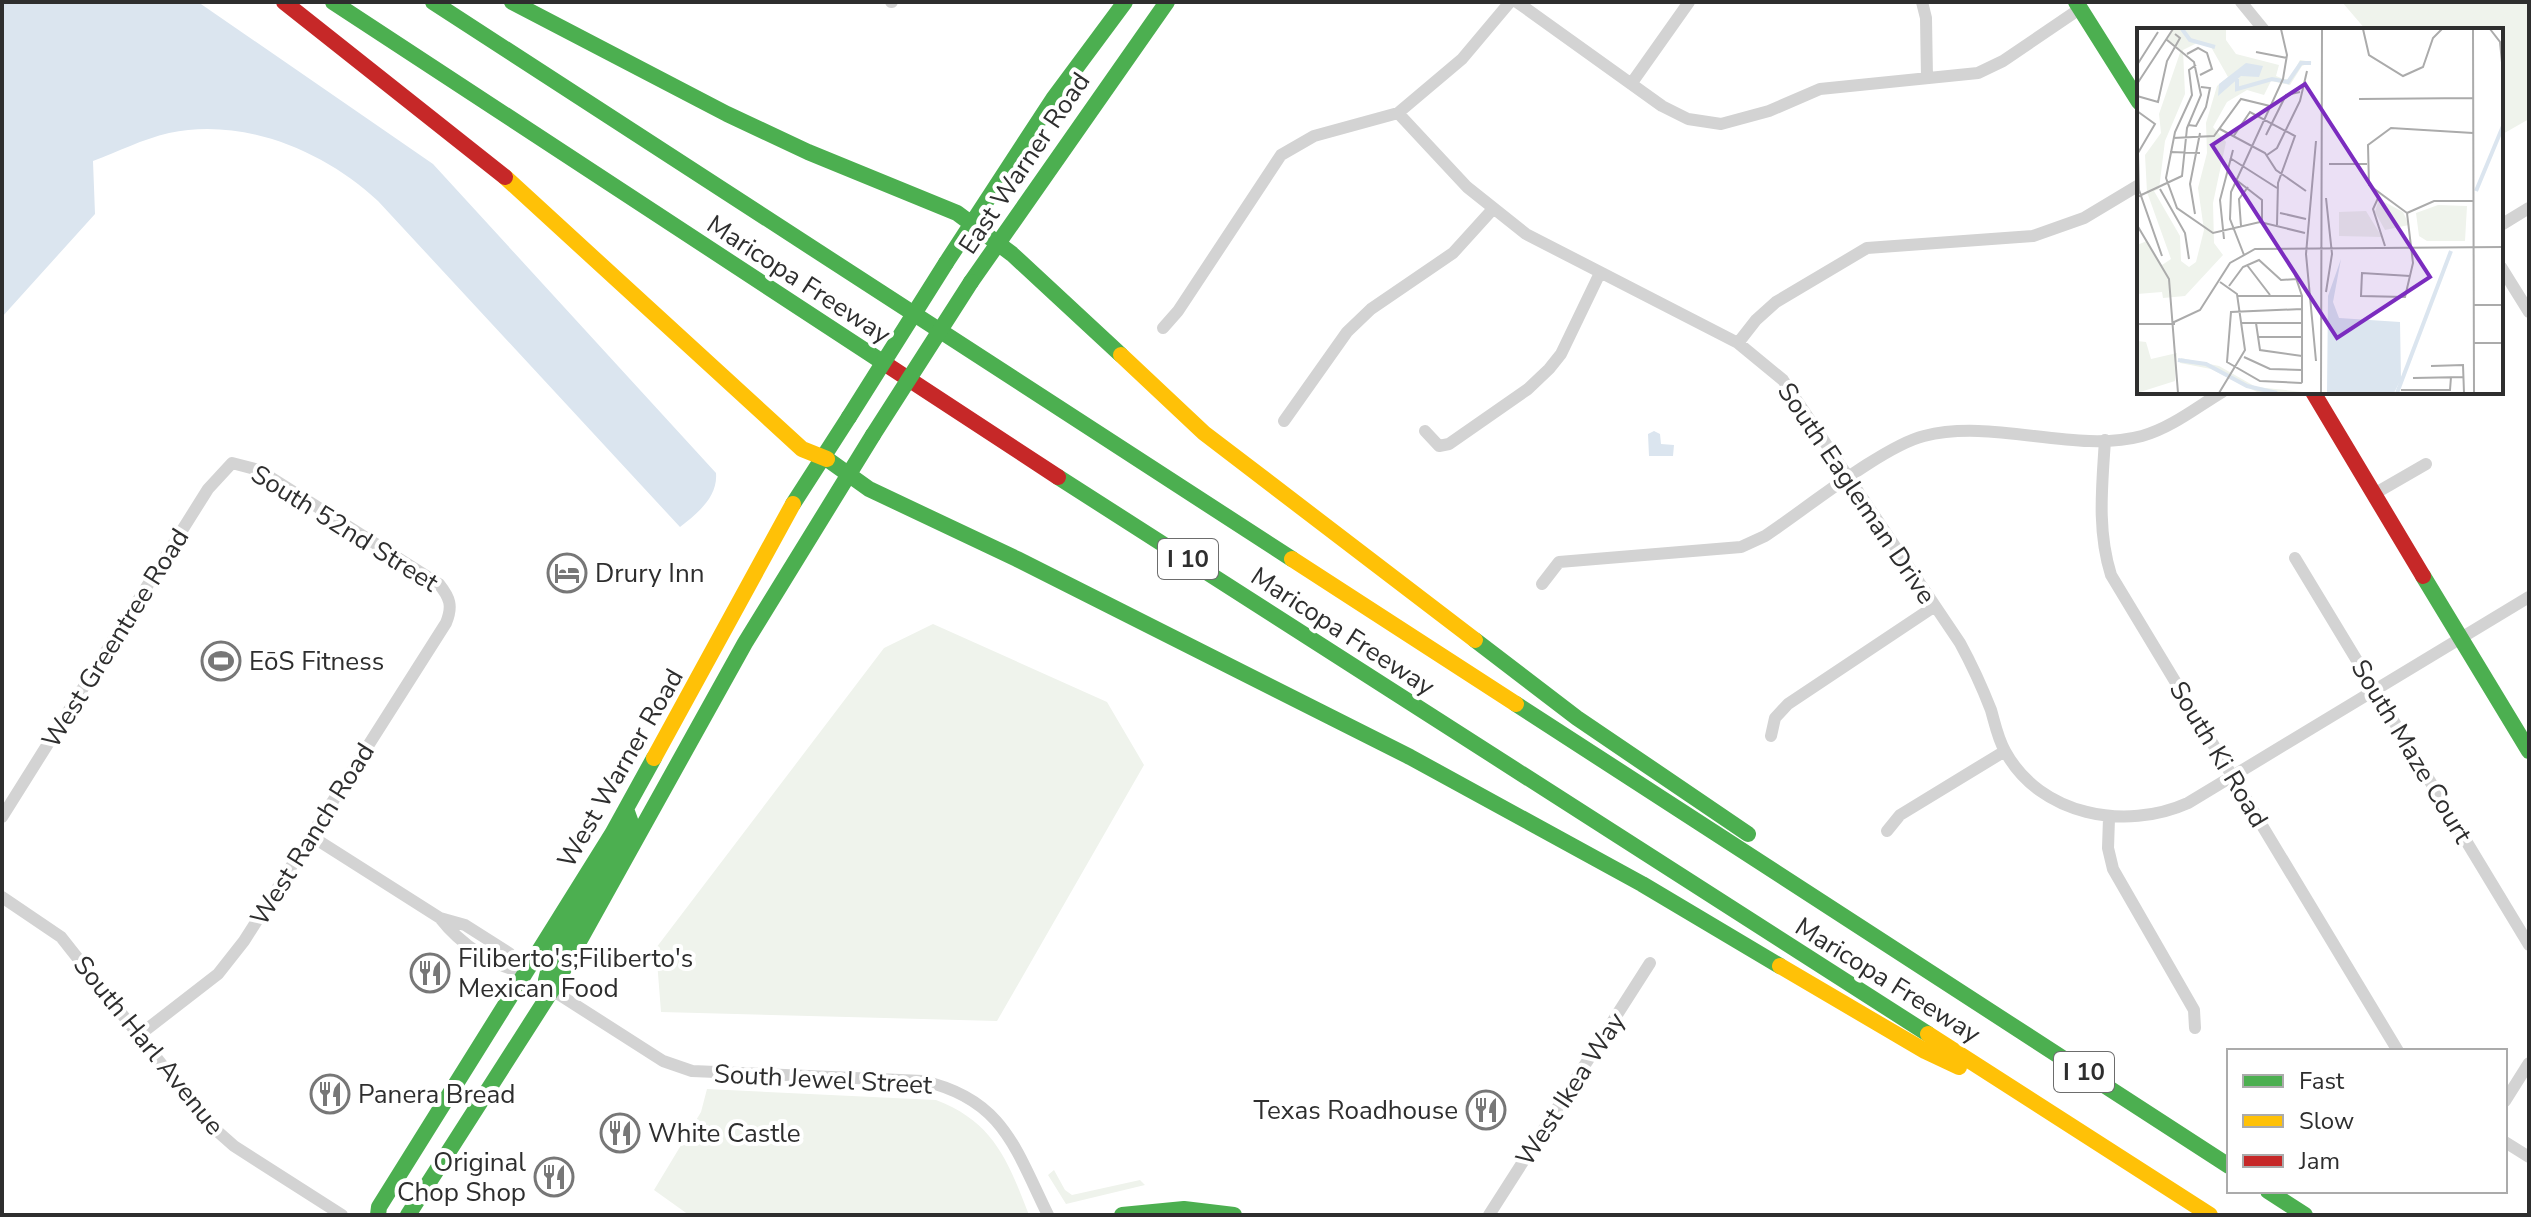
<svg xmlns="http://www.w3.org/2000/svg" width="2531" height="1217" viewBox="0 0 2531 1217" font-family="'Nunito Sans',sans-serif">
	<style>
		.green { fill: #eff3ec }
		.water { fill: #dbe5ef }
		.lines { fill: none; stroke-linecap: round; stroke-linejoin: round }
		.street { stroke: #d3d3d3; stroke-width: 12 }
		.fast { stroke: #4caf50; stroke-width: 16 }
		.slow { stroke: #ffc107; stroke-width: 16 }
		.jam { stroke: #c62828; stroke-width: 16 }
		.fast-bridge { stroke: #4caf50; stroke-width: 16 }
		.labels { text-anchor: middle; stroke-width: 8; stroke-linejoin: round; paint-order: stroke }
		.shield { fill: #fff; stroke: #6d6d6d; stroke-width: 2 }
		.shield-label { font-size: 24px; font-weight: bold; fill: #2e2e2e }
		.street-label { font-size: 26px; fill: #2e2e2e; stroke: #fff }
		.poi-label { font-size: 26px; fill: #2e2e2e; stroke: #fff; text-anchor: start }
		.inset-river { fill: none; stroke: #dbe5ef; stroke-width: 4 }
		.inset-road { fill: none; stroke: #ababab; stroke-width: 2 }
		.view { fill: #7b2cbf; fill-opacity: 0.15; stroke: #7b2cbf; stroke-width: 4 }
		.inset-edge { fill: none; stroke: #2e2e2e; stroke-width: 4 }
	</style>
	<rect width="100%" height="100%" fill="#fff"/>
	<path class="green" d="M 2342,2 L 2529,2 L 2529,119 L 2501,135 L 2501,30 L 2366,30 Z
		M 933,624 L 1107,702 L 1144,765 L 997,1021 L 661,1012 L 656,948 L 884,648 Z
		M 707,1089 L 936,1100 C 994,1122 1008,1161 1029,1215 L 689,1215 L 654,1190 L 701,1112 Z
		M 1054,1170 L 1065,1190 L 1072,1195 L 1140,1180 L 1145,1185 L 1066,1204 L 1048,1175 Z"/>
	<path class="water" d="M 2,2 L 198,2 L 433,164 L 716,473 C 718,497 698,513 680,527 L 378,201 C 324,151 244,117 169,133 C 143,139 117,152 93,161 L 95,214 L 2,317 Z
		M 1654,431 L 1660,434 L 1661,444 L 1674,445 L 1673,456 L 1649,456 L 1648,434 Z"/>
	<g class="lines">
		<path class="street" d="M 891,2 L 892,2
			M 1517,2 L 1662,106 L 1688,119 L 1721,124 L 1769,111 L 1820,89 L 1978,73 L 2003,61 L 2081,8
			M 1922,2 L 1926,18 L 1927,78
			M 2241,2 L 2264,30
			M 1631,84 L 1689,2
			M 1398,113 L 1467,187 L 1526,234 L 1738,343 L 1783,380 L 1960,643 C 1972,665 1982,687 1991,710 C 1995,724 1998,739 2005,751 C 2040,816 2126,831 2188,803 L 2529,597
			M 2501,225 L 2529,208
			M 2501,267 L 2529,312
			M 1163,328 L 1178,311 L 1281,155 L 1314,136 L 1398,113 L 1462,59 L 1510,2
			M 1738,343 L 1756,320 L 1776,302 L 1867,248 L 2033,236 L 2084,218 L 2139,185
			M 1284,421 L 1347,332 L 1371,309 L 1453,253 L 1492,210
			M 1425,431 L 1439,446 L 1449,444 L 1528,389 L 1549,369 L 1561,354 L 1600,273
			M 2105,440 C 2102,487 2097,530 2111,575 L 2398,1051
			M 2374,494 L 2426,464
			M 2295,558 L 2529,945
			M 1542,584 L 1559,562 L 1741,547 L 1765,536 C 1803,511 1883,446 1924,436 C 1994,418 2074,454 2142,436 C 2171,428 2197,407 2222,392
			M 1771,736 L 1775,718 L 1788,704 L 1935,606
			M 2,817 L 208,489 L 232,463 L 259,470 L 439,584 C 450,598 453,606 446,623 L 244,941 L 218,974 L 138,1036
			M 2109,818 L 2108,848 L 2113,869 L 2194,1010 L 2195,1028
			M 1887,831 L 1900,815 L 2005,751
			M 311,836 L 440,918 L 465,925 L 509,953 L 526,973
			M 2,897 L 61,937 L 208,1123 L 234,1146 L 342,1215
			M 440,918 C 461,945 493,966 526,973
			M 552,990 L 663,1061 L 692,1071 L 923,1081 C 1003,1099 1015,1148 1048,1215
			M 2505,1101 L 2529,1063
			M 2505,1142 L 2529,1157
			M 1489,1215 L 1650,963"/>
		<path class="fast" d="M 333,2 L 884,363
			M 433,2 L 1292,559
			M 512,2 L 727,114 L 808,152 L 957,213 L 1012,254 L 1121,355
			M 2076,2 L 2139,102
			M 946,263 L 1053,99 L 1125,2
			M 971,282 L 1167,2
			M 827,459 L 869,489 L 1017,559 L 1410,757 L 1642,884 L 1780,966
			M 1058,477 L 1928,1034
			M 793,504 L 849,417
			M 2423,576 L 2529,751
			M 1475,640 L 1577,718 L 1748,834
			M 1516,704 L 2229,1166
			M 552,990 L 546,980 L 550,964 L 623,841 L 631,823 L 626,809
			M 2268,1191 L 2305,1215
			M 378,1215 L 379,1207 L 612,834 L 654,758
			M 408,1215 L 552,990 L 745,643 L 873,435
			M 1122,1215 L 1184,1209 L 1234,1215"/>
		<path class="slow" d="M 505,177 L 802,449 L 827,459
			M 1121,355 L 1204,433 L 1475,640
			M 1292,559 L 1516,704
			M 654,758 L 793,504
			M 1780,966 L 1925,1051 L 1959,1067
			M 1928,1034 L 2210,1215"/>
		<path class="jam" d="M 284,2 L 505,177
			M 884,363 L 1058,477
			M 2313,392 L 2423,576"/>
		<path class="fast-bridge" d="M 849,417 L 946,263
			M 873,435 L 971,282"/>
	</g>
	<defs>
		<symbol id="hotel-ring" viewBox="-11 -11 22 22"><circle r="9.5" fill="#fff" stroke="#777" stroke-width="1.5"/><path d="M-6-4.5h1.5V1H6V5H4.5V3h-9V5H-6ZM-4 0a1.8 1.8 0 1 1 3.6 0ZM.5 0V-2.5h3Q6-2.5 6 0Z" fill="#777"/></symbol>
		<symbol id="stadium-ring" viewBox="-11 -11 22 22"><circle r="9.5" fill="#fff" stroke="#777" stroke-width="1.5"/><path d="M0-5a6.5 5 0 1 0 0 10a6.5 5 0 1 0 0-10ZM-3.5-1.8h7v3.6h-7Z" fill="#777"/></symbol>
		<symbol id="restaurant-ring" viewBox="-11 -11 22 22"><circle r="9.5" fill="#fff" stroke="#777" stroke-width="1.5"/><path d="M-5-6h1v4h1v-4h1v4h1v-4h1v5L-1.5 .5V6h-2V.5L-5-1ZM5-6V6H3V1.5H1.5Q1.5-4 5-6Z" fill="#777"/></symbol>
	</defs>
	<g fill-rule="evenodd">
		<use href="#hotel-ring" x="545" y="551" width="44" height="44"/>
		<use href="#stadium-ring" x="199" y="639" width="44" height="44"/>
		<use href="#restaurant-ring" x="408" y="951" width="44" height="44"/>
		<use href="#restaurant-ring" x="308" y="1072" width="44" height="44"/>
		<use href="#restaurant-ring" x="1464" y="1088" width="44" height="44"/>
		<use href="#restaurant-ring" x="598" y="1111" width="44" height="44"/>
		<use href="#restaurant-ring" x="532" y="1155" width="44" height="44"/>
	</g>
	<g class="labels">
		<g class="shield">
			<rect x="1158" y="539" width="60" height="40" rx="6"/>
			<rect x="2054" y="1052" width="60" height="40" rx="6"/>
		</g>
		<g class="shield-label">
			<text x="1188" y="567">I 10</text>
			<text x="2084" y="1080">I 10</text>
		</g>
		<g class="street-label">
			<text transform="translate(1024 163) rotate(-56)" y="9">East Warner Road</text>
			<text transform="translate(799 279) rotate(33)" y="9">Maricopa Freeway</text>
			<text transform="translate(1857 493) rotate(56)" y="9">South Eagleman Drive</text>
			<text transform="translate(345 528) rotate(32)" y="9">South 52nd Street</text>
			<text transform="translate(1343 631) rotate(33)" y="9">Maricopa Freeway</text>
			<text transform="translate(115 638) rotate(-58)" y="9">West Greentree Road</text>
			<text transform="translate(2412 751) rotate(59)" y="9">South Maze Court</text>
			<text transform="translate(2219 754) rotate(59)" y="9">South Ki Road</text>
			<text transform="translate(620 768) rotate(-60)" y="9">West Warner Road</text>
			<text transform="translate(312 834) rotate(-58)" y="9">West Ranch Road</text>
			<text transform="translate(1888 980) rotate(32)" y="9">Maricopa Freeway</text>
			<text transform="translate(149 1045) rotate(51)" y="9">South Harl Avenue</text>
			<text transform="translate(823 1079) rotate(3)" y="9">South Jewel Street</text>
			<text transform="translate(1570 1089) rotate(-57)" y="9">West Ikea Way</text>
		</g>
		<g class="poi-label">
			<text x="595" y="582">Drury Inn</text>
			<text x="249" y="670">EōS Fitness</text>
			<text x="458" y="967">Filiberto's;Filiberto's<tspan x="458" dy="30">Mexican Food</tspan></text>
			<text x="358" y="1103">Panera Bread</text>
			<text x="1458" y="1119" text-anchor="end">Texas Roadhouse</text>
			<text x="648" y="1142">White Castle</text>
			<text x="526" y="1171" text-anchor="end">Original<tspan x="526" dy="30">Chop Shop</tspan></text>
		</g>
	</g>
	<g transform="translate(2137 28)">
		<rect width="366" height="366" fill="#fff"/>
		<path d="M 36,1 L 89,2 L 89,12 L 99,26 L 142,37 L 139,48 L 146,51 L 153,51 L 163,32 L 175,34 L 165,38 L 153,57 L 134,53 L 127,67 L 110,62 L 90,74 L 76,99 L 89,114 L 76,175 L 77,215 L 86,227 L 48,268 L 26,270 L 25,264 L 0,266 L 0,217 L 10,213 L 25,237 L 34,231 L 10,164 L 8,127 L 24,105 L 22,86 L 44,22 L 30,12 ZM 62,14 L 74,19 L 91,49 L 80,58 L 69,95 L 70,125 L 61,160 L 67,202 L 59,234 L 52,239 L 44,233 L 43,208 L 17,163 L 22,161 L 28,113 L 48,66 L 46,22 ZM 242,171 L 266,184 L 272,197 L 248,202 L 238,184 ZM 301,177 L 330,178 L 328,213 L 290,213 L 282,208 L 279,185 ZM 229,183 L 245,209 L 202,208 L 202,184 ZM 0,313 L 9,314 L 14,331 L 40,325 L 38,353 L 0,365 ZM 44,330 L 82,338 L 119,359 L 176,365 L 122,365 L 74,341 L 43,335 Z" fill="#eff3ec" fill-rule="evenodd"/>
		<path d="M 109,35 L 126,38 L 122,49 L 104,48 L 81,68 L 82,56 ZM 204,231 L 196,274 L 202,290 L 263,294 L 264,351 L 257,365 L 190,365 L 191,268 Z" fill="#dbe5ef"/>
		<path class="inset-river" d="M 45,1 L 53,12 L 78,19M 100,51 L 100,61 L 135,51 L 151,54 L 164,35 L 174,35M 339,163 L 366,98M 41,332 L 69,336 L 110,358 L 140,365M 260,365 L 314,223"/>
		<path class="inset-road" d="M 226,1 L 232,27 L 266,48 L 286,39 L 296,10 L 305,1M 336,1 L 337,365M 353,1 L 363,14 L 366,45M 119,24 L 150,30M 50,26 L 61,20 L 70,25 L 75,41 L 63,47M 0,37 L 21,4M 59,37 L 52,42 L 55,67 L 38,104 L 29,150 L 40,180 L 76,205 L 123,194 L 168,205M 0,56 L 36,1M 0,68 L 21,74 L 30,33 L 43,10 L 38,6M 222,71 L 336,70M 0,83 L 18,96 L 1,125 L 2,162 L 25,228M 51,97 L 59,98 L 69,79 L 73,60 L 64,59M 83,101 L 128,125 L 139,142 L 169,163M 129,107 L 149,67 L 163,64M 96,109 L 113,84 L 158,108 L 141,155 L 140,197M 36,110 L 77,108 L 104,71 L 133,78M 179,113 L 169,226 L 179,333M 33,124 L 63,125M 130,127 L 140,120 L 163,73 L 170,43M 93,130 L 140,160M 192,136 L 230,136M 98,151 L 125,172 L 125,194M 23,161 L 48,205 L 52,231M 242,168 L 236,181 L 248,218M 0,169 L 45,148 L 50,100 L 64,67 L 57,34 L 30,12M 143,185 L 169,191M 270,185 L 297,173 L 336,173M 58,186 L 53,156 L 63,105M 0,197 L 32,251 L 41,365M 104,198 L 102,171 L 111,159M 87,211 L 83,172 L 96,122M 107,227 L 93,191 L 94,164 L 146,51 L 150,27 L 144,1M 110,237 L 133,267M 156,241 L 165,268 L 165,354 L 164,355 L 123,353 L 90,334 L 94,284 L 165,281M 273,248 L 225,245 L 224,268 L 268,269 L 276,235 L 270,185 L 232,157 L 231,117 L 254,100 L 336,105M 92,258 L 106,239 L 122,232 L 144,252 L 160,251M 189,264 L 195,226 L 189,170M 100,268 L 165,268M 337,277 L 366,277M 35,295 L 63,282 L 93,235 L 118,221 L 366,219M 104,295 L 165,295M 119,295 L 123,322 L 165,328M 0,296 L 38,296M 121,309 L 165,309M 337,315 L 366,315M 107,329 L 133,341 L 165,342M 294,338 L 326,337 L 327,365M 276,350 L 327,349M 264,362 L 313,362 L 314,349M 82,365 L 108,322 L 100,266 L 83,254M 184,365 L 185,1"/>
		<path class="view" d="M 168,56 L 293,249 L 200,310 L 75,117 Z"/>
		<rect width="366" height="366" class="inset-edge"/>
	</g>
	<rect width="2531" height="1217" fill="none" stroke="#2e2e2e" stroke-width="8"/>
	<rect x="2227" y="1049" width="280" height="144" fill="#ffffff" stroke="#ababab" stroke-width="2"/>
	<rect x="2243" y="1075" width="40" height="12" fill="#4caf50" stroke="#ababab" stroke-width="2"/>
	<text x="2299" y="1089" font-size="24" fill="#2e2e2e">Fast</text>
	<rect x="2243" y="1115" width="40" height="12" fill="#ffc107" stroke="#ababab" stroke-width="2"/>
	<text x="2299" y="1129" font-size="24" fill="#2e2e2e">Slow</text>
	<rect x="2243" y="1155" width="40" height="12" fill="#c62828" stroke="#ababab" stroke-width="2"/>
	<text x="2299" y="1169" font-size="24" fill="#2e2e2e">Jam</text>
</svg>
